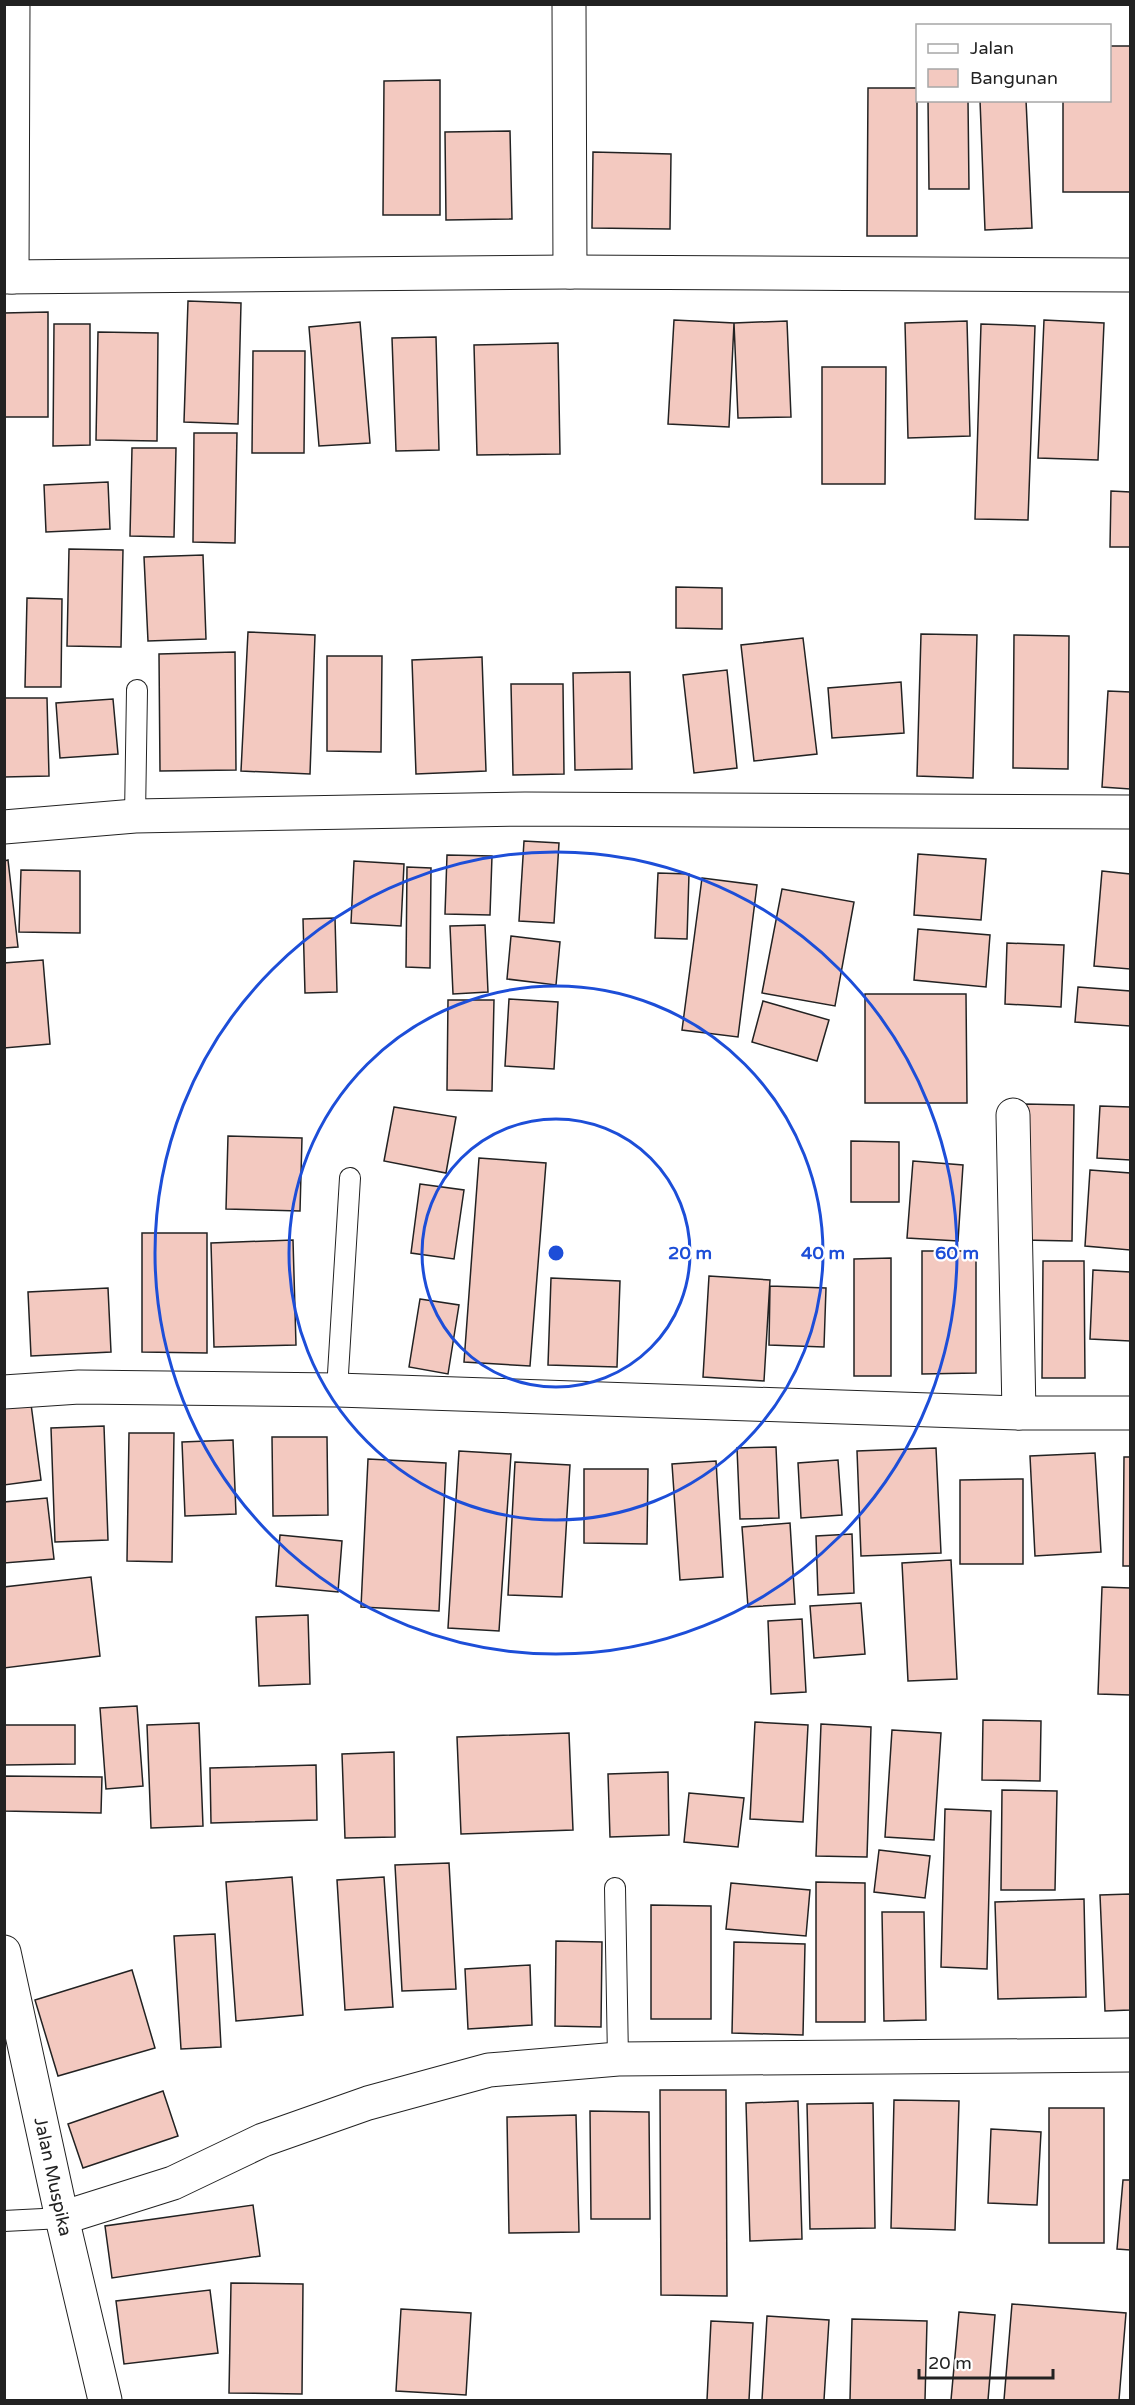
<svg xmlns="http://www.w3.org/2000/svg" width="1135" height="2405" viewBox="0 0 1135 2405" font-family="'Varela Round',sans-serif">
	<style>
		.building { fill: #f3c9c0; stroke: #222; stroke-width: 1.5 }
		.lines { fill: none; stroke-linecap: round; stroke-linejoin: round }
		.lane-casing { stroke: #222; stroke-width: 22 }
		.street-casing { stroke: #222; stroke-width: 35 }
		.lane { stroke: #fff; stroke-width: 20 }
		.street { stroke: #fff; stroke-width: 33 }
		.ring { fill: none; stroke: #1d4ed8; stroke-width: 3 }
		.labels { text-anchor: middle; stroke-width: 4.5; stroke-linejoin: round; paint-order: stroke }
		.street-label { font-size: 18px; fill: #222; stroke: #fff }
		.centre { fill: #1d4ed8; stroke: #fff; stroke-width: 3 }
		.ring-label { font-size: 18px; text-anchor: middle; font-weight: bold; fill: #1d4ed8; stroke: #fff; stroke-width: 4.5; stroke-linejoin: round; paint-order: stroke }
	</style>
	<rect width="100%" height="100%" fill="#fff"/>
	<path class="building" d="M 1110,46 L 1130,46 L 1130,192 L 1063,192 L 1063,100 L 1110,100 Z
		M 440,80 L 440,215 L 383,215 L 384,81 Z
		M 868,88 L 917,88 L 917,236 L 867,236 Z
		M 928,100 L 968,100 L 969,189 L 929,189 Z
		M 980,100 L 1026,100 L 1032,228 L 985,230 Z
		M 510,131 L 512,219 L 446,220 L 445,132 Z
		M 593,152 L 671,154 L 670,229 L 592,228 Z
		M 188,301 L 241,303 L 238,424 L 184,422 Z
		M 48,312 L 48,417 L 4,417 L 4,313 Z
		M 674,320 L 734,323 L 729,427 L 668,424 Z
		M 1044,320 L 1104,323 L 1098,460 L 1038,458 Z
		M 787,321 L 791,417 L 738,418 L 734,323 Z
		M 967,321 L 970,436 L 908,438 L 905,323 Z
		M 360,322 L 370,443 L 319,446 L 309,327 Z
		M 54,324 L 90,324 L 90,445 L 53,446 Z
		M 981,324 L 1035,326 L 1028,520 L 975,519 Z
		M 98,332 L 158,333 L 157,441 L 96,440 Z
		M 436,337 L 439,450 L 396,451 L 392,338 Z
		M 558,343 L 560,454 L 477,455 L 474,345 Z
		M 253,351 L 305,351 L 304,453 L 252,453 Z
		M 822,367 L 886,367 L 885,484 L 822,484 Z
		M 194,433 L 237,433 L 235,543 L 193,542 Z
		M 132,448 L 176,448 L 174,537 L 130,536 Z
		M 108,482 L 110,529 L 46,532 L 44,485 Z
		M 1111,491 L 1130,492 L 1130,547 L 1110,547 Z
		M 69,549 L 123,550 L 121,647 L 67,646 Z
		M 203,555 L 206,639 L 148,641 L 144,557 Z
		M 676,587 L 722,588 L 722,629 L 676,628 Z
		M 27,598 L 62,599 L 61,687 L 25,687 Z
		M 248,632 L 315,635 L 310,774 L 241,771 Z
		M 921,634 L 977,635 L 973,778 L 917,776 Z
		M 1014,635 L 1069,636 L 1068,769 L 1013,768 Z
		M 803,638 L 817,754 L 754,761 L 741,645 Z
		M 235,652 L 236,770 L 160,771 L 159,654 Z
		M 327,656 L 382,656 L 381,752 L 327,751 Z
		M 482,657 L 486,771 L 416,774 L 412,660 Z
		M 727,670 L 737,768 L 694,773 L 683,675 Z
		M 630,672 L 632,769 L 575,770 L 573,673 Z
		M 901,682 L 904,733 L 832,738 L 828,688 Z
		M 511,684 L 563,684 L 564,774 L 513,775 Z
		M 1108,691 L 1130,692 L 1130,789 L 1102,787 Z
		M 4,698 L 47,698 L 49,776 L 4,777 Z
		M 113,699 L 118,754 L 60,758 L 56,703 Z
		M 524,841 L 559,843 L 554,923 L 519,921 Z
		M 918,854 L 986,859 L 981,920 L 914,915 Z
		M 447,855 L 492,856 L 490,915 L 445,914 Z
		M 8,860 L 18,947 L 4,948 L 4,861 Z
		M 354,861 L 404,864 L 401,926 L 351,923 Z
		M 407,867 L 431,868 L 430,968 L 406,967 Z
		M 21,870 L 80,871 L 80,933 L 19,932 Z
		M 1102,871 L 1130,874 L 1130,969 L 1094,966 Z
		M 658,873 L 689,874 L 687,939 L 655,938 Z
		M 702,878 L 757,885 L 738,1037 L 682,1030 Z
		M 782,889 L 854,902 L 835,1006 L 762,993 Z
		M 335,918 L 337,992 L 305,993 L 303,919 Z
		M 485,925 L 488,992 L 453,994 L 450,926 Z
		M 918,929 L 990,935 L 986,987 L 914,980 Z
		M 511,936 L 560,942 L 556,985 L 507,979 Z
		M 1007,943 L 1064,945 L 1061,1007 L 1005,1004 Z
		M 43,960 L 50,1044 L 4,1048 L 4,963 Z
		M 1078,987 L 1130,991 L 1130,1026 L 1075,1022 Z
		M 865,994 L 966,994 L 967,1103 L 865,1103 Z
		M 509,999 L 558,1002 L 554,1069 L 505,1066 Z
		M 448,1000 L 494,1000 L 492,1091 L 447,1090 Z
		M 763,1001 L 829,1020 L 817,1061 L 752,1042 Z
		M 1024,1104 L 1074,1105 L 1072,1241 L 1022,1240 Z
		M 1100,1106 L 1130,1107 L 1130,1160 L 1097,1158 Z
		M 394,1107 L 456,1117 L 446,1173 L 384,1161 Z
		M 228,1136 L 302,1138 L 300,1211 L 226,1209 Z
		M 851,1141 L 899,1142 L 899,1202 L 851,1202 Z
		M 479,1158 L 546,1163 L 530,1366 L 464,1362 Z
		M 913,1161 L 963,1165 L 958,1241 L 907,1238 Z
		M 1090,1170 L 1130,1173 L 1130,1250 L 1085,1246 Z
		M 420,1184 L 464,1190 L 454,1259 L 411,1253 Z
		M 142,1233 L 207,1233 L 207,1353 L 142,1352 Z
		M 293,1240 L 296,1345 L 214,1347 L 211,1243 Z
		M 922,1251 L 976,1251 L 976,1373 L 922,1374 Z
		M 891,1258 L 891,1376 L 854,1376 L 854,1259 Z
		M 1043,1261 L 1084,1261 L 1085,1378 L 1042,1378 Z
		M 1093,1270 L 1130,1272 L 1130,1341 L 1090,1339 Z
		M 709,1276 L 770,1280 L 764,1381 L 703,1377 Z
		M 551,1278 L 620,1281 L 617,1367 L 548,1365 Z
		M 770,1286 L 826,1288 L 824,1347 L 769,1345 Z
		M 108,1288 L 111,1352 L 31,1356 L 28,1292 Z
		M 420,1299 L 459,1305 L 448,1374 L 409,1367 Z
		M 31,1404 L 41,1480 L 4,1485 L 4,1408 Z
		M 104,1426 L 108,1540 L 55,1542 L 51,1428 Z
		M 129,1433 L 174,1433 L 172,1562 L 127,1561 Z
		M 272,1437 L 327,1437 L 328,1515 L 273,1516 Z
		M 233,1440 L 236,1514 L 185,1516 L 182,1442 Z
		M 776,1447 L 779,1518 L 740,1519 L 737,1448 Z
		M 936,1448 L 941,1553 L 861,1556 L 857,1451 Z
		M 459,1451 L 511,1454 L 499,1631 L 448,1628 Z
		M 1095,1453 L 1101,1552 L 1035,1556 L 1030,1456 Z
		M 1124,1457 L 1130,1457 L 1130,1566 L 1123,1566 Z
		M 368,1459 L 446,1463 L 439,1611 L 361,1607 Z
		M 838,1460 L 842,1515 L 801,1518 L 798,1463 Z
		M 716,1461 L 723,1577 L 680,1580 L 672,1464 Z
		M 515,1462 L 570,1465 L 562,1597 L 508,1595 Z
		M 584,1469 L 648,1469 L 647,1544 L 584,1543 Z
		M 1023,1479 L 1023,1564 L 960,1564 L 960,1480 Z
		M 47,1498 L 54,1559 L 4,1563 L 4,1502 Z
		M 790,1523 L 795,1604 L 748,1607 L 742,1527 Z
		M 852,1534 L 854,1593 L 818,1595 L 816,1536 Z
		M 280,1535 L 342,1541 L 338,1592 L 276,1586 Z
		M 951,1560 L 957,1679 L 908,1681 L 902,1563 Z
		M 91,1577 L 100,1656 L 4,1668 L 4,1587 Z
		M 1102,1587 L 1130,1588 L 1130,1695 L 1098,1694 Z
		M 861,1603 L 865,1654 L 814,1658 L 810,1606 Z
		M 308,1615 L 310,1684 L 259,1686 L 256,1617 Z
		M 802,1619 L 806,1692 L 771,1694 L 768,1621 Z
		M 137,1706 L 143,1786 L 106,1789 L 100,1708 Z
		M 983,1720 L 1041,1721 L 1040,1781 L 982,1780 Z
		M 755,1722 L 808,1725 L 803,1822 L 750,1819 Z
		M 199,1723 L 203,1826 L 151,1828 L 147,1725 Z
		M 821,1724 L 871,1727 L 867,1857 L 816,1856 Z
		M 4,1725 L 75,1725 L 75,1764 L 4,1765 Z
		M 892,1730 L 941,1733 L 934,1840 L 885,1837 Z
		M 569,1733 L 573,1830 L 461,1834 L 457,1737 Z
		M 394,1752 L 395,1837 L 345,1838 L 342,1754 Z
		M 316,1765 L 317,1820 L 211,1823 L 210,1768 Z
		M 668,1772 L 669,1835 L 610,1837 L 608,1774 Z
		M 4,1776 L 102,1777 L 101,1813 L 4,1811 Z
		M 1002,1790 L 1057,1791 L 1055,1890 L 1001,1890 Z
		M 689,1793 L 744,1798 L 738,1847 L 684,1842 Z
		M 945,1809 L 991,1811 L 987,1969 L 941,1967 Z
		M 879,1850 L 930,1856 L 925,1898 L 874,1892 Z
		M 449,1863 L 456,1989 L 402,1991 L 395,1865 Z
		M 292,1877 L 303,2015 L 236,2021 L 226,1882 Z
		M 384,1877 L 393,2007 L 345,2010 L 337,1880 Z
		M 816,1882 L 865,1883 L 865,2022 L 816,2022 Z
		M 731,1883 L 810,1890 L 806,1936 L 726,1929 Z
		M 1130,1894 L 1130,2010 L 1105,2011 L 1100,1895 Z
		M 1084,1899 L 1086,1997 L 998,1999 L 995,1902 Z
		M 651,1905 L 711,1906 L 711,2019 L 651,2019 Z
		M 882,1912 L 924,1912 L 926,2020 L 884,2021 Z
		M 215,1934 L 221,2047 L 181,2049 L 174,1936 Z
		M 556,1941 L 602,1942 L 601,2027 L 555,2026 Z
		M 734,1942 L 805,1944 L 803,2035 L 732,2033 Z
		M 530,1965 L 532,2025 L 468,2029 L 465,1969 Z
		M 132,1970 L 155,2048 L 58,2076 L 35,2000 Z
		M 660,2090 L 726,2090 L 727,2296 L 661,2295 Z
		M 163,2091 L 178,2136 L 83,2168 L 68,2124 Z
		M 894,2100 L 959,2101 L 955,2230 L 891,2228 Z
		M 798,2101 L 802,2239 L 750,2241 L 746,2103 Z
		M 873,2103 L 875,2228 L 810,2229 L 807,2104 Z
		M 1049,2108 L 1104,2108 L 1104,2243 L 1049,2243 Z
		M 590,2111 L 649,2112 L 650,2219 L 591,2219 Z
		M 576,2115 L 579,2232 L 509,2233 L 507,2117 Z
		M 991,2129 L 1041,2132 L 1037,2205 L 988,2203 Z
		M 1123,2180 L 1130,2180 L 1130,2250 L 1117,2249 Z
		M 253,2205 L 260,2256 L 112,2278 L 105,2226 Z
		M 231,2283 L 303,2284 L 302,2394 L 229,2393 Z
		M 210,2290 L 218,2353 L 124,2364 L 116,2301 Z
		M 1012,2304 L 1126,2313 L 1119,2400 L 1004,2400 Z
		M 401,2309 L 471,2313 L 466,2395 L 396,2391 Z
		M 959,2312 L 995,2315 L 988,2400 L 951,2400 Z
		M 767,2316 L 829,2320 L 824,2400 L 762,2400 Z
		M 852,2319 L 927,2321 L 925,2400 L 850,2400 Z
		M 711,2321 L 753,2323 L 749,2400 L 707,2400 Z"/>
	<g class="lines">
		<defs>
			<path id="lane" d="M 135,816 L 137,690
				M 337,1390 L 350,1178
				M 615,1888 L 618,2059
				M 4,2221 L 62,2218"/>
			<g id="street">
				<path d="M 569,4 L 570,272"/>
				<path d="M 4,277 L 570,272 L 1130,275"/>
				<path d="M 12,277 L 13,4"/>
				<path d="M 4,827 L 135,816 L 525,809 L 1130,812"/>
				<path d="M 1013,1115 L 1019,1413"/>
				<path d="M 4,1392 L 79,1387 L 337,1390 L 1019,1413 L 1130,1413"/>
				<path id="s1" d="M 4,1952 L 62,2218 L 105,2400"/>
				<path d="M 62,2218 L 173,2183 L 263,2140 L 368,2103 L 489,2070 L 618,2059 L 1130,2055"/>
			</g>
		</defs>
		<use href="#lane" class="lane-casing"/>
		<use href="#street" class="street-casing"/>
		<use href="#lane" class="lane"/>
		<use href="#street" class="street"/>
	</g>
	<g class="ring">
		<circle cx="556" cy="1253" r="134"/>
		<circle cx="556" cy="1253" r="267"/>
		<circle cx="556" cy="1253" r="401"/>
	</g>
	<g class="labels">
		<g class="street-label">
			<text dy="6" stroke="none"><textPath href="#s1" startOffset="230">Jalan Muspika</textPath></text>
		</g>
	</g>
	<circle cx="556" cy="1253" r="9" class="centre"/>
	<g class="ring-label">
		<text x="690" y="1259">20 m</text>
		<text x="823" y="1259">40 m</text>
		<text x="957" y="1259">60 m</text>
	</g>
	<rect width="1135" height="2405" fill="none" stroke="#222222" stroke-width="12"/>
	<rect x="916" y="24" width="195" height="78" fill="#ffffff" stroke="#a7a7a7" stroke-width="1.5"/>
	<rect x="928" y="44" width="30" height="9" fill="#ffffff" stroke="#a7a7a7" stroke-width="1.5"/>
	<text x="970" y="54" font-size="18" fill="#222222">Jalan</text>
	<rect x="928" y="69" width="30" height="18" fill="#f3c9c0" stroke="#a7a7a7" stroke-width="1.5"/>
	<text x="970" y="84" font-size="18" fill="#222222">Bangunan</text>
	<path d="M919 2369v9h134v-9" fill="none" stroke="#222222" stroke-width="3"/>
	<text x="928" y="2369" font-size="18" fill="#222222" stroke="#ffffff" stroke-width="4.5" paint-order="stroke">20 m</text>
</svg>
